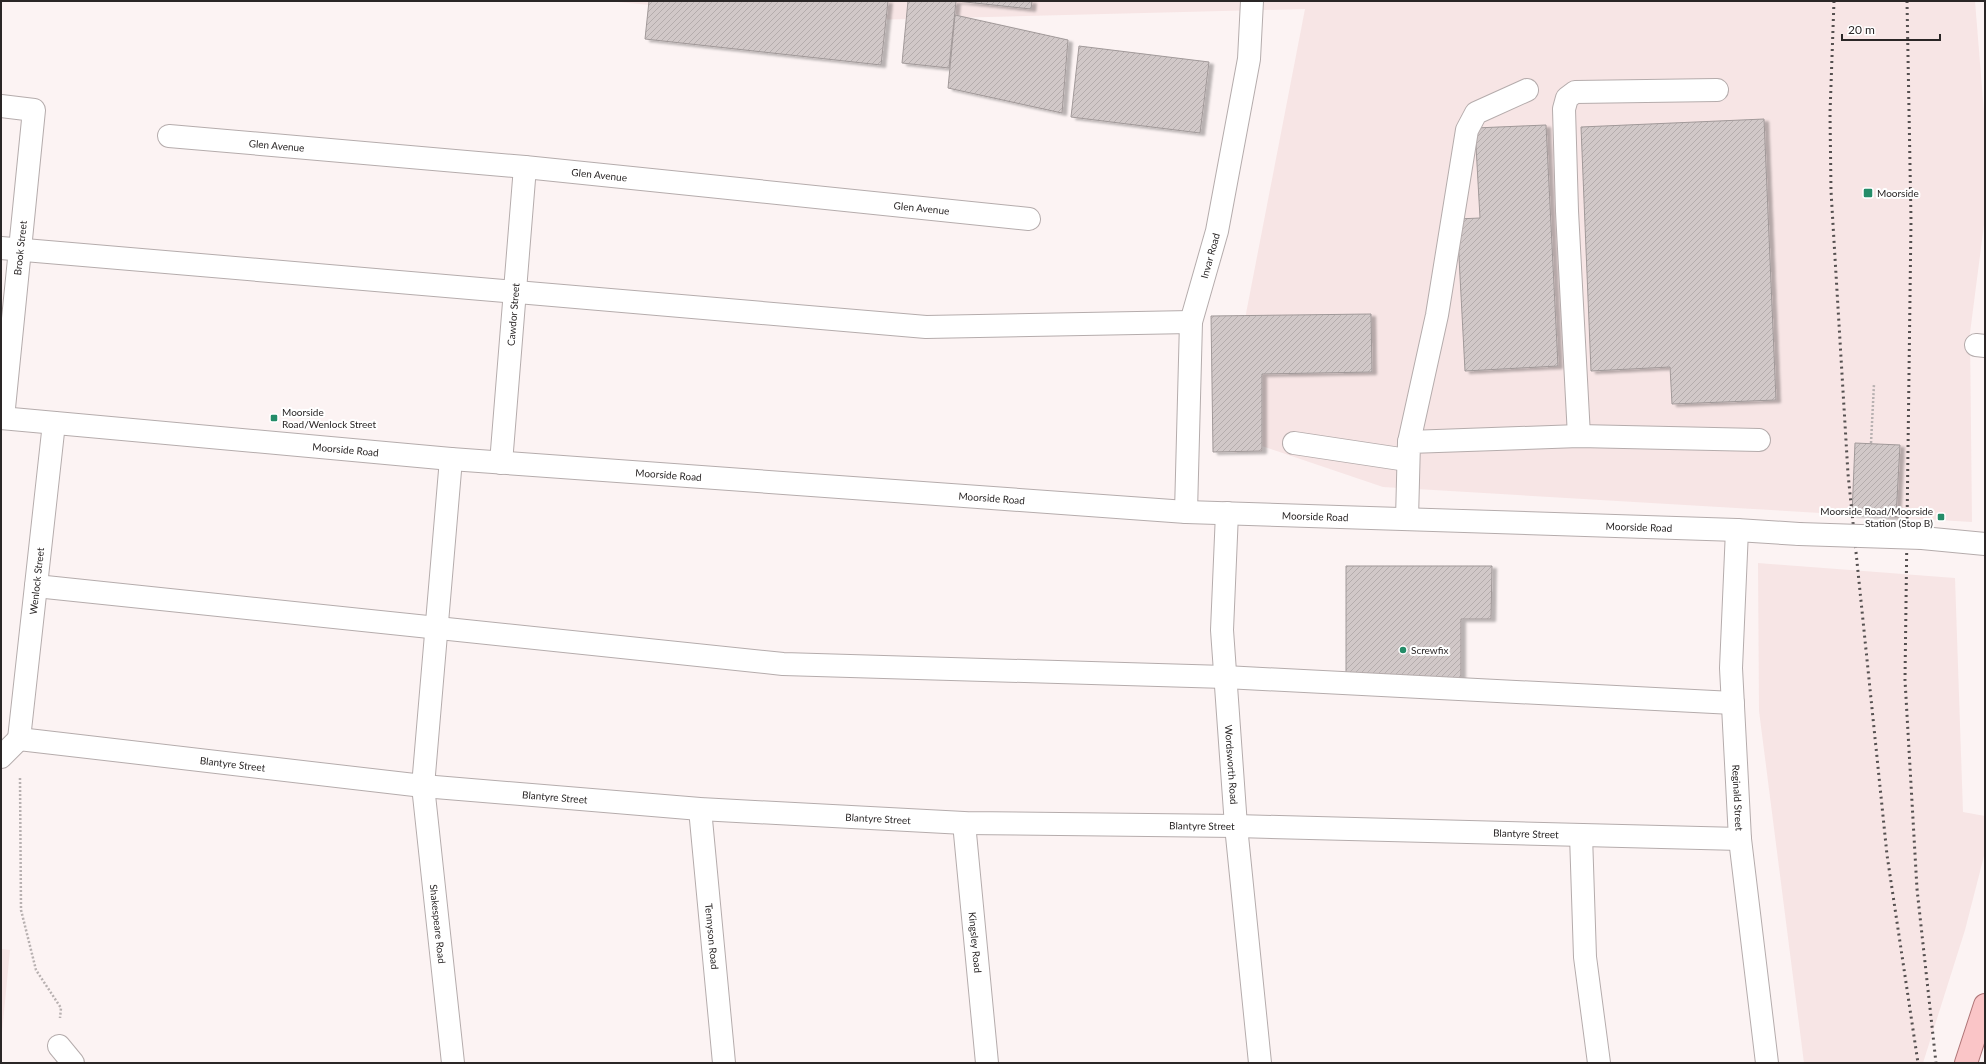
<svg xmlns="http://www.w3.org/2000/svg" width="1986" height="1064" viewBox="0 0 1986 1064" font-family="Lato,sans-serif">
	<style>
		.built { fill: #f7e5e5 }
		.building { fill: url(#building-hatch); stroke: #a19999; filter: url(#shadow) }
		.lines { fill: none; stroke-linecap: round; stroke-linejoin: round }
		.minor-casing { stroke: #b5acac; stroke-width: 24 }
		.major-casing { stroke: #af7577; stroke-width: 24 }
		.path { stroke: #b8b1b1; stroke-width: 2.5; stroke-dasharray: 2 2; stroke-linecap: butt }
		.minor { stroke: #fff; stroke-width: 22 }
		.major { stroke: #fac5c7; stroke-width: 22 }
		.rail { stroke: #555050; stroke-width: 3; stroke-dasharray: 2 4; stroke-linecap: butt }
		.minor-bridge-casing { stroke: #b5acac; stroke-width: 24; stroke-linecap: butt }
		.minor-bridge { stroke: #fff; stroke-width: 22 }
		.poi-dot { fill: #248c68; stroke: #fff; stroke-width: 1.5 }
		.labels { text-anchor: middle; stroke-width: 4; stroke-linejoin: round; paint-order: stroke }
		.street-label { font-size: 10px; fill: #2a2626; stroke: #fff }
		.poi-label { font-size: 10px; fill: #2a2626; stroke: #fff; text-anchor: start }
	</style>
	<defs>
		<pattern id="building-hatch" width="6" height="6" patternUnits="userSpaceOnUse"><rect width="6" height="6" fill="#d1c8c8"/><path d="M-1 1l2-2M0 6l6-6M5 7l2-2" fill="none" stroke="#b4acac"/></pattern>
		<filter id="shadow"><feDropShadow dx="4.5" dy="2.5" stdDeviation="1" flood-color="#0004"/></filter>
	</defs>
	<rect width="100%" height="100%" fill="#fcf3f3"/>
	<path class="built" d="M 606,1 L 1975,1 L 1985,125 L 1985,217 L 1970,333 L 1972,522 L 1383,487 L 1262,446 L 1243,329 L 1305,9 L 829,21 Z
		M 1758,563 L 1955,578 L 1963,812 L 1985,816 L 1985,852 L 1965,930 L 1923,1063 L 1804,1063 L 1759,711 Z
		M 1,949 L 10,950 L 1,1043 Z"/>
	<path class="building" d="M 649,1 L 888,1 L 881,65 L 645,39 Z
		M 908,1 L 956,1 L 949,68 L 902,63 Z
		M 956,1 L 1032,1 L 1031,9 Z
		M 955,15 L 1068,40 L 1062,113 L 948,88 Z
		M 1079,46 L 1209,62 L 1200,133 L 1071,117 Z
		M 1764,119 L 1776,400 L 1672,404 L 1670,367 L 1591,371 L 1581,127 Z
		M 1546,125 L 1558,366 L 1465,371 L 1457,219 L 1480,218 L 1475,128 Z
		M 1371,314 L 1372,372 L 1262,374 L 1262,451 L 1213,452 L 1211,316 Z
		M 1855,443 L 1900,445 L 1896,517 L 1852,514 Z
		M 1346,566 L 1492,566 L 1491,619 L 1461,619 L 1461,681 L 1346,680 Z"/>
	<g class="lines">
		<defs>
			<g id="minor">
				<path d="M 1,106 L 34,110 L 3,418"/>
				<path id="s1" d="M 169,136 L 525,167 L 1029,219"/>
				<path d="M 1,248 L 926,327 L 1191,322"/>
				<path d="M 1976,345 L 1985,346"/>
				<path id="s2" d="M 1,418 L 451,459 L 1186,512 L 1737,530 L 1799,534"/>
				<path d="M 1579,436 L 1567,211 L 1564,109 L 1567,98 L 1575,92 L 1717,90"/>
				<path d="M 1409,442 L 1437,315 L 1467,130 L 1476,113 L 1527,90"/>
				<path d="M 1294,443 L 1407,460"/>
				<path id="s3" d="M 451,459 L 423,786 L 453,1063"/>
				<path id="s4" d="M 501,463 L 525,167"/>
				<path id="s5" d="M 1186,512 L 1191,322 L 1217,231 L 1249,59 L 1252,1"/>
				<path id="s6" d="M 1227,513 L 1222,630 L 1236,826 L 1260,1063"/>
				<path d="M 1407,519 L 1409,442 L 1579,436 L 1759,440"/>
				<path id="s7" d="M 1737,530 L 1731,668 L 1740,839 L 1767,1063"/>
				<path d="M 1922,538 L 1985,544"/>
				<path d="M 36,586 L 783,664 L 1225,677 L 1733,703"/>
				<path id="s8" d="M 19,739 L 423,786 L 700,809 L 964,823 L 1236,826 L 1740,839"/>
				<path id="s9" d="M 19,739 L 54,423"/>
				<path d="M 1,757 L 19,739"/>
				<path id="s10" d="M 700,809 L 724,1063"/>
				<path id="s11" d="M 964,823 L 987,1063"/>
				<path d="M 1581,835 L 1585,957 L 1599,1063"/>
				<path d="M 59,1046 L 73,1063"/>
			</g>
			<path id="major" d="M 1966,1063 L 1985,1005"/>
		</defs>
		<use href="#minor" class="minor-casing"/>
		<use href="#major" class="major-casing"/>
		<path class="path" d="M 1871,443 L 1874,384
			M 20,778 L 21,910 L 36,970 L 61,1008 L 60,1018"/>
		<use href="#minor" class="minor"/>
		<use href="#major" class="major"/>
		<path class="rail" d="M 1834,1 L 1830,113 L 1831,191 L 1848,474 L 1887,855 L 1918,1063
			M 1907,1 L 1911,220 L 1905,680 L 1917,889 L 1936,1063"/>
		<defs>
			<path id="minor-bridge" d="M 1799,534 L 1922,538"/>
		</defs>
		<use href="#minor-bridge" class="minor-bridge-casing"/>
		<use href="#minor-bridge" class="minor-bridge"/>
	</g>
	<g class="poi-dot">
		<rect x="1863" y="188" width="10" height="10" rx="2"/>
		<rect x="270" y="414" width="8" height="8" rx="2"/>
		<rect x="1937" y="513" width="8" height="8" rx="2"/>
		<circle cx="1403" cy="650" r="4"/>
	</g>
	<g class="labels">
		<g class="street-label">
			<text dy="4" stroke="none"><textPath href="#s1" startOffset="108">Glen Avenue</textPath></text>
			<text dy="4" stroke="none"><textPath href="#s1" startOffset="432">Glen Avenue</textPath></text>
			<text dy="4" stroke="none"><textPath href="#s1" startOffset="756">Glen Avenue</textPath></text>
			<text transform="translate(20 248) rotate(-84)" y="4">Brook Street</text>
			<text dy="4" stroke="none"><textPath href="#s5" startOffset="259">Invar Road</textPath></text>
			<text dy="4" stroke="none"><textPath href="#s4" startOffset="149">Cawdor Street</textPath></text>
			<text dy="4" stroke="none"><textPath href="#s2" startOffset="346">Moorside Road</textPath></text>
			<text dy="4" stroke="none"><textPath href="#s2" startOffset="670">Moorside Road</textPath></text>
			<text dy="4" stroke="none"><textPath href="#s2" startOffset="994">Moorside Road</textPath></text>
			<text dy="4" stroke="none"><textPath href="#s2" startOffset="1318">Moorside Road</textPath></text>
			<text dy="4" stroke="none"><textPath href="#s2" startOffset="1642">Moorside Road</textPath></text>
			<text dy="4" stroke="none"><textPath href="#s9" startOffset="159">Wenlock Street</textPath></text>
			<text dy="4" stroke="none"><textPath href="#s8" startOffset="215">Blantyre Street</textPath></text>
			<text dy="4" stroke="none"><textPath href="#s6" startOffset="252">Wordsworth Road</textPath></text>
			<text dy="4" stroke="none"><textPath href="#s8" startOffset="539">Blantyre Street</textPath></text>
			<text dy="4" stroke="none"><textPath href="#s7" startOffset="268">Reginald Street</textPath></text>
			<text dy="4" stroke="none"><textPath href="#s8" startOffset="863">Blantyre Street</textPath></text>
			<text dy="4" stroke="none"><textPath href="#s8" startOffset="1187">Blantyre Street</textPath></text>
			<text dy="4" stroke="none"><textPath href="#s8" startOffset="1511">Blantyre Street</textPath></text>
			<text dy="4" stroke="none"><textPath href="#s3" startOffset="467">Shakespeare Road</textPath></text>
			<text dy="4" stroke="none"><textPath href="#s10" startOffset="128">Tennyson Road</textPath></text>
			<text dy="4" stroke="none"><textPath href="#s11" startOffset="120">Kingsley Road</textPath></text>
		</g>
		<g class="poi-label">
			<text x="1877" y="197">Moorside</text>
			<text x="282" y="416">Moorside<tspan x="282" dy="12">Road/Wenlock Street</tspan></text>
			<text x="1933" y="515" text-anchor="end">Moorside Road/Moorside<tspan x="1933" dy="12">Station (Stop B)</tspan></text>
			<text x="1411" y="654">Screwfix</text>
		</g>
	</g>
	<rect width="1986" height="1064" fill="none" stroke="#2a2626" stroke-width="4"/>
	<path d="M1842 34v6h98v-6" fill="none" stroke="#2a2626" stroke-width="2"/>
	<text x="1848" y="34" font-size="12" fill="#2a2626" stroke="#ffffff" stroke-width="3" paint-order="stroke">20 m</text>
</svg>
